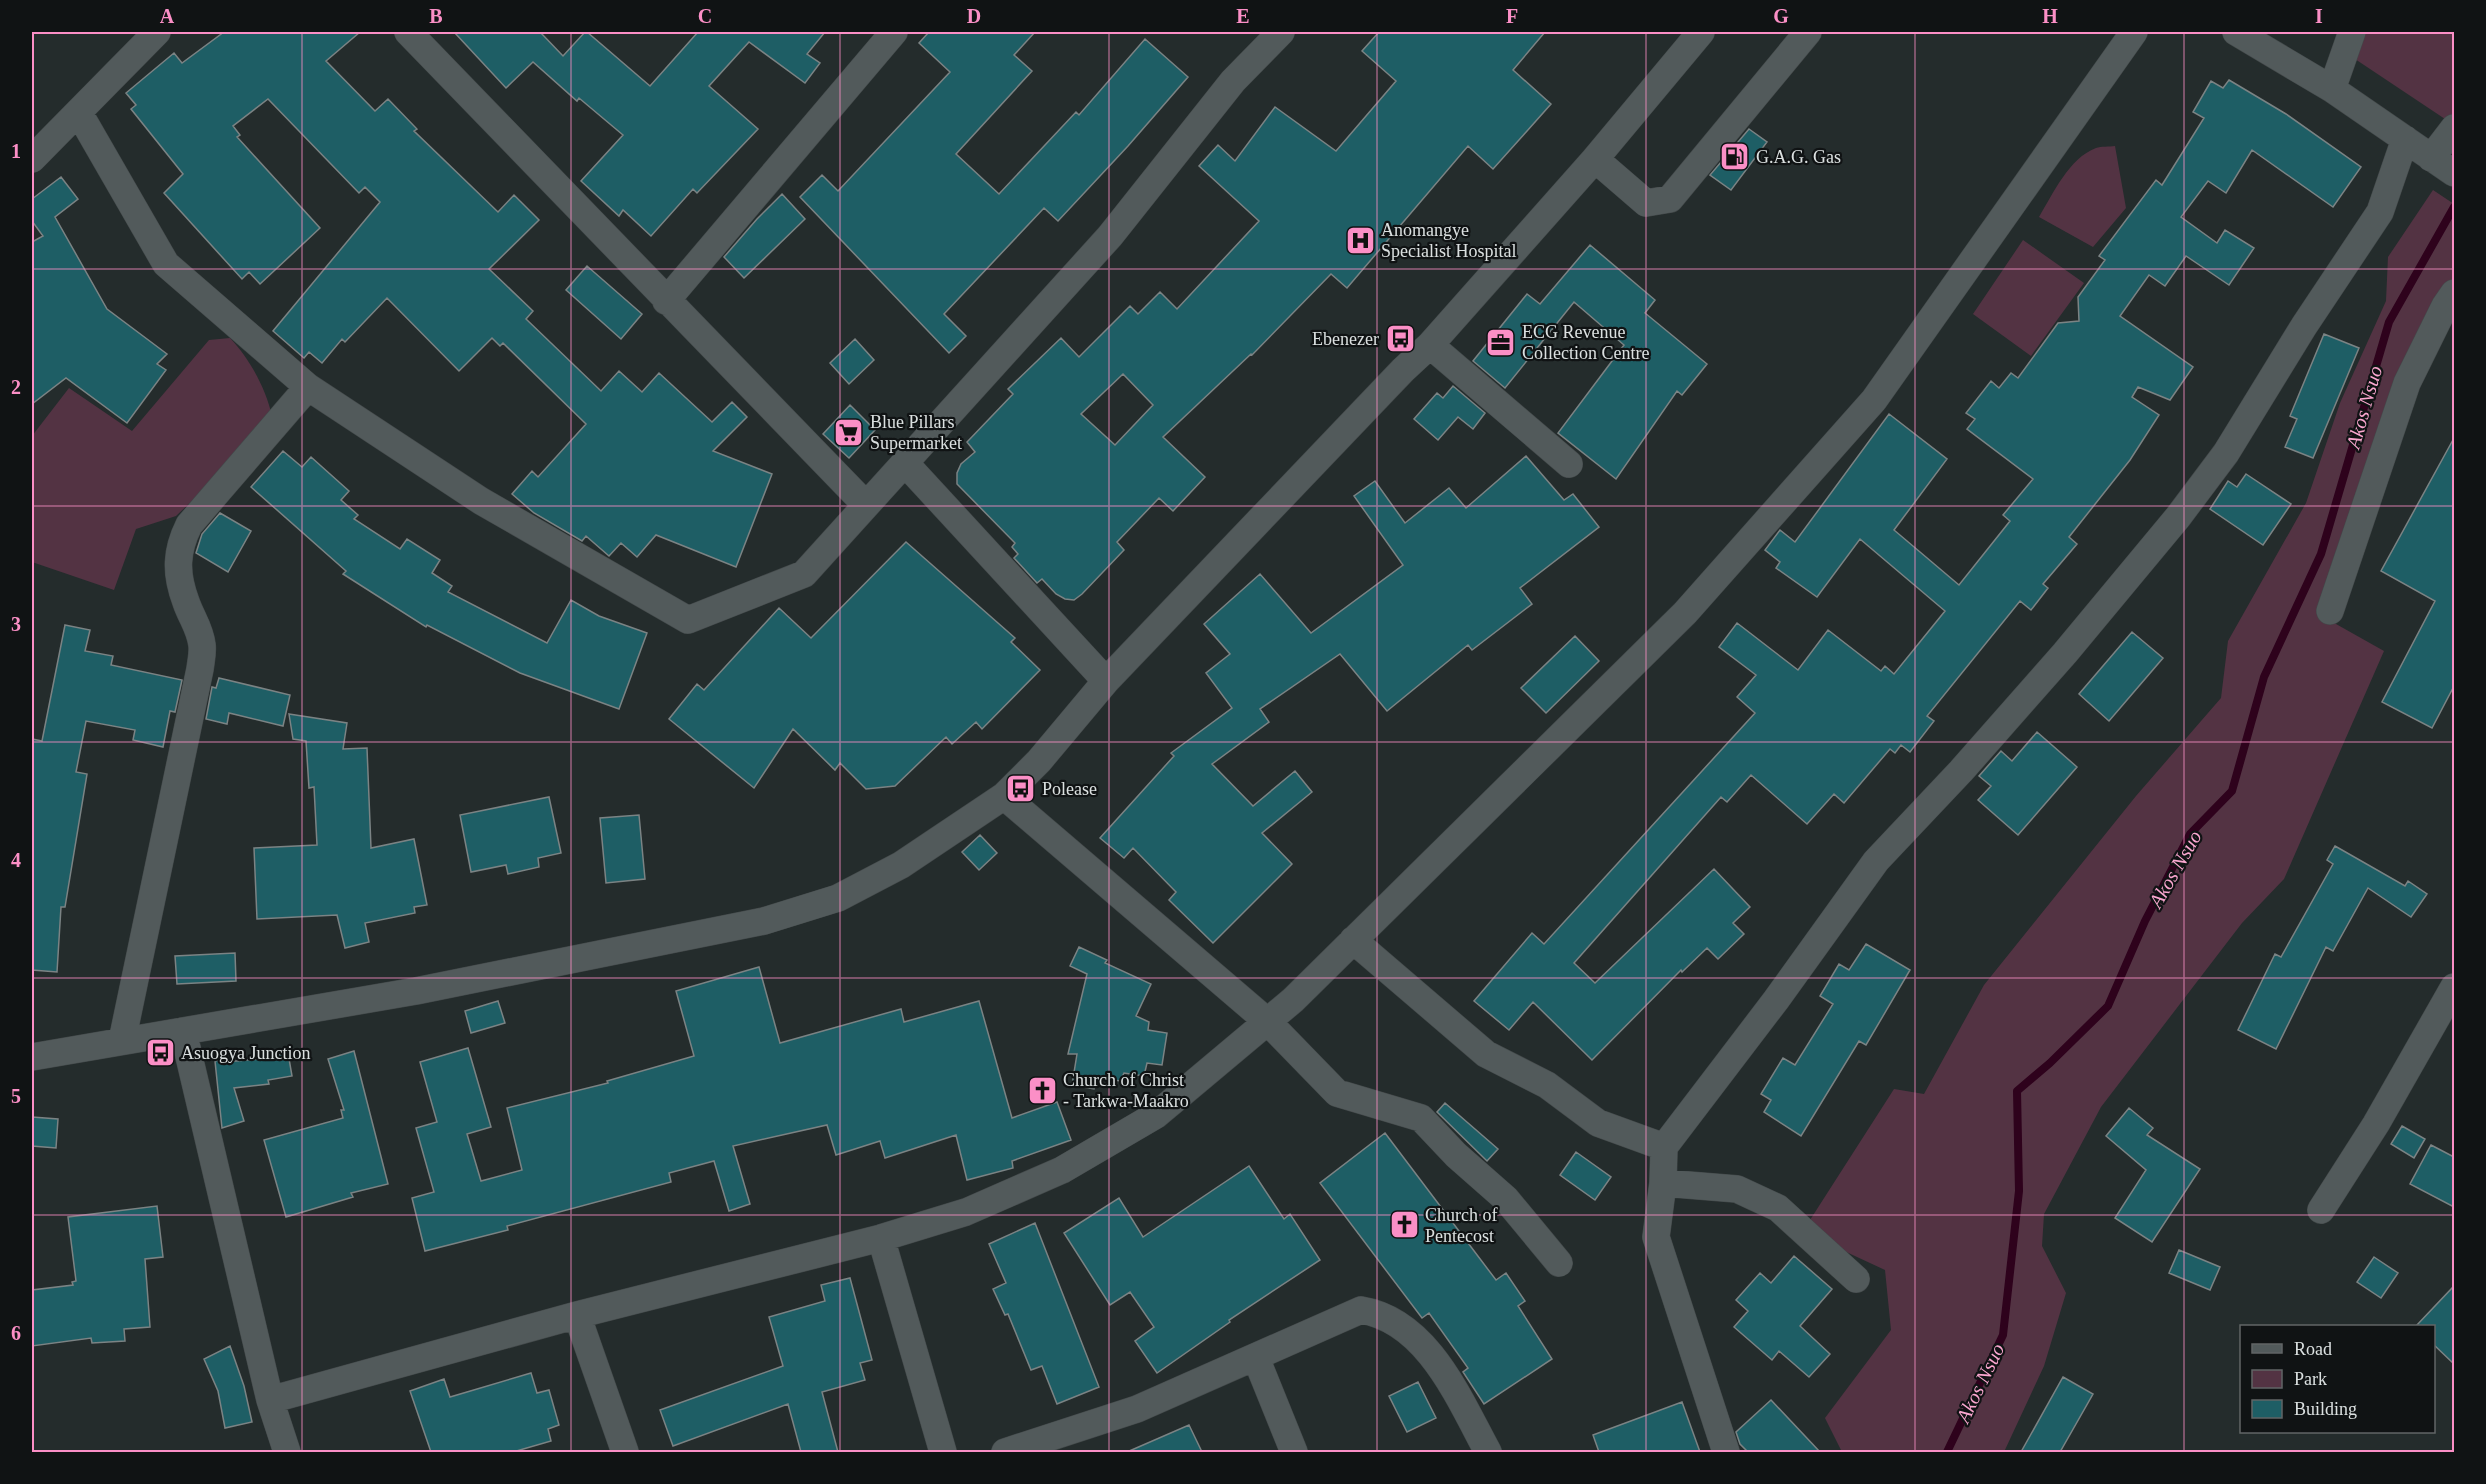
<svg xmlns="http://www.w3.org/2000/svg" width="2486" height="1484" viewBox="0 0 2486 1484" font-family="Georgia,serif">
	<style>
		.green { fill: #533343 }
		.lines { fill: none; stroke-linecap: round; stroke-linejoin: round }
		.stream { stroke: #2e021c; stroke-width: 8 }
		.building { fill: #1e5e65; stroke: #7b8384; stroke-width: 1.5; fill-rule: evenodd }
		.minor-casing { stroke: #43494a; stroke-width: 28 }
		.minor { stroke: #525a5b; stroke-width: 27 }
		.grid { fill: none; stroke: #fb8fc6; stroke-width: 1.5; stroke-opacity: 0.55 }
		.labels { text-anchor: middle; stroke-width: 4.5; stroke-linejoin: round; paint-order: stroke }
		.poi-label { font-size: 18px; fill: #dbe0e0; stroke: #101314; text-anchor: start }
		.water-label { font-size: 20px; font-style: italic; fill: #fba7d0; stroke: #101314 }
		.neatline { fill: none; stroke: #fb8fc6; stroke-width: 2 }
		.grid-label { font-size: 20px; text-anchor: middle; font-weight: bold; fill: #fb8fc6 }
	</style>
	<rect width="100%" height="100%" fill="#242c2c"/>
	<path class="green" d="M 2357,32 L 2454,32 L 2454,125 L 2349,55 Z
		M 2115,146 L 2126,208 L 2093,247 L 2039,217 C 2053,194 2069,158 2096,148 C 2101,146 2109,147 2115,146 Z
		M 2433,190 L 2454,204 L 2454,279 L 2436,308 L 2320,615 L 2384,651 L 2284,879 L 2242,923 L 2101,1107 L 2044,1214 L 2042,1246 L 2066,1293 L 2044,1366 L 2004,1452 L 1842,1452 L 1825,1418 L 1891,1330 L 1885,1270 L 1842,1250 L 1810,1220 L 1894,1089 L 1924,1094 L 1984,985 L 2136,796 L 2221,698 L 2228,641 L 2306,503 L 2340,403 L 2386,301 L 2388,257 Z
		M 2023,240 L 2084,283 L 2031,356 L 1973,314 Z
		M 230,338 C 250,359 266,389 272,416 L 216,478 L 176,516 L 136,529 L 114,590 L 32,562 L 32,436 L 69,388 L 132,431 L 209,340 Z"/>
	<g class="lines">
		<path class="stream" d="M 1947,1452 L 2003,1335 L 2019,1191 L 2017,1091 L 2050,1063 L 2108,1006 L 2145,921 L 2190,834 L 2232,791 L 2264,677 L 2321,554 L 2389,322 L 2454,207"/>
	</g>
	<path class="building" d="M 224,32 L 360,32 L 326,61 L 375,111 L 388,99 L 417,129 L 414,131 L 498,212 L 514,195 L 539,220 L 489,269 L 533,311 L 526,319 L 601,391 L 619,371 L 642,392 L 659,373 L 712,422 L 732,402 L 747,417 L 713,451 L 772,474 L 736,567 L 656,535 L 637,557 L 621,543 L 609,556 L 586,536 L 582,541 L 534,513 L 512,494 L 532,471 L 538,477 L 586,424 L 503,343 L 500,346 L 492,338 L 459,371 L 387,298 L 345,342 L 342,339 L 322,363 L 309,352 L 304,358 L 273,331 L 380,202 L 365,187 L 359,193 L 268,99 L 233,126 L 240,135 L 237,137 L 320,228 L 260,284 L 249,272 L 242,279 L 164,193 L 183,174 L 131,109 L 136,105 L 126,93 L 174,53 L 182,63 Z
		M 454,32 L 540,32 L 563,56 L 585,32 L 587,32 L 650,86 L 698,32 L 825,32 L 807,54 L 820,63 L 805,83 L 749,42 L 709,86 L 758,129 L 697,193 L 693,189 L 651,236 L 623,210 L 619,216 L 581,181 L 623,135 L 579,98 L 577,101 L 533,62 L 506,88 Z
		M 929,32 L 1035,32 L 1014,55 L 1032,71 L 956,154 L 999,194 L 1076,112 L 1079,115 L 1145,39 L 1188,77 L 1128,146 L 1058,221 L 1044,208 L 944,314 L 966,336 L 949,353 L 800,197 L 822,175 L 838,191 L 950,72 L 919,43 Z
		M 1379,32 L 1545,32 L 1513,70 L 1551,104 L 1493,169 L 1468,146 L 1347,288 L 1331,274 L 1252,355 L 1251,354 L 1163,437 L 1205,477 L 1173,511 L 1159,498 L 1117,542 L 1124,550 L 1082,594 L 1074,600 L 1065,599 L 1056,594 L 1042,579 L 1037,583 L 1014,558 L 1018,554 L 1012,547 L 1015,543 L 957,484 L 957,473 L 961,464 L 975,452 L 967,442 L 1013,394 L 1008,389 L 1061,338 L 1079,357 L 1130,306 L 1138,314 L 1160,292 L 1177,309 L 1259,221 L 1199,166 L 1218,145 L 1235,161 L 1275,107 L 1336,151 L 1396,81 L 1362,51 ZM 1123,374 L 1153,405 L 1115,445 L 1081,414 Z
		M 2229,80 L 2286,114 L 2361,167 L 2333,207 L 2252,150 L 2226,193 L 2208,181 L 2181,217 L 2217,243 L 2225,230 L 2254,248 L 2229,285 L 2186,256 L 2165,286 L 2149,275 L 2120,316 L 2193,367 L 2170,400 L 2138,387 L 2132,397 L 2159,415 L 2130,460 L 2069,537 L 2077,544 L 2043,584 L 2048,588 L 2031,610 L 2020,601 L 1927,716 L 1934,721 L 1910,752 L 1901,745 L 1895,753 L 1890,749 L 1844,803 L 1834,794 L 1807,824 L 1751,775 L 1727,802 L 1721,797 L 1574,963 L 1595,983 L 1714,869 L 1750,907 L 1733,923 L 1744,934 L 1718,959 L 1707,948 L 1682,972 L 1681,970 L 1592,1060 L 1533,1002 L 1509,1030 L 1474,1001 L 1532,933 L 1544,944 L 1755,713 L 1737,697 L 1756,675 L 1719,647 L 1737,623 L 1798,670 L 1828,630 L 1881,671 L 1885,666 L 1894,674 L 1945,611 L 1860,539 L 1817,597 L 1776,568 L 1780,562 L 1765,550 L 1780,530 L 1795,542 L 1889,414 L 1947,459 L 1894,530 L 1959,585 L 2010,521 L 2003,515 L 2033,479 L 1967,429 L 1975,419 L 1966,413 L 1991,381 L 1999,388 L 2011,373 L 2018,378 L 2058,323 L 2079,321 L 2078,297 L 2105,260 L 2099,256 L 2156,180 L 2162,185 L 2204,118 L 2193,112 L 2211,81 L 2223,88 Z
		M 1749,129 L 1767,142 L 1731,190 L 1710,175 Z
		M 61,177 L 78,199 L 55,217 L 107,309 L 167,354 L 157,364 L 166,370 L 127,423 L 66,378 L 32,404 L 32,242 L 43,236 L 32,221 L 32,199 Z
		M 782,194 L 805,219 L 744,278 L 724,257 L 757,219 Z
		M 1590,245 L 1655,300 L 1645,313 L 1707,364 L 1682,395 L 1677,391 L 1616,479 L 1558,433 L 1624,345 L 1574,302 L 1505,388 L 1473,361 L 1527,294 L 1540,304 Z
		M 587,266 L 642,314 L 621,339 L 566,290 Z
		M 2324,334 L 2359,348 L 2313,458 L 2285,447 L 2297,419 L 2290,416 Z
		M 855,339 L 874,360 L 849,384 L 830,363 Z
		M 1453,386 L 1485,413 L 1473,429 L 1458,417 L 1438,440 L 1414,419 L 1437,393 L 1443,398 Z
		M 850,405 L 875,430 L 849,458 L 823,434 Z
		M 2454,438 L 2454,686 L 2432,728 L 2382,702 L 2435,601 L 2381,571 Z
		M 283,451 L 302,467 L 311,457 L 349,491 L 341,500 L 358,515 L 354,519 L 400,549 L 407,539 L 440,560 L 432,573 L 452,586 L 448,592 L 547,643 L 571,600 L 599,616 L 647,633 L 619,709 L 520,673 L 427,625 L 426,627 L 343,574 L 346,571 L 251,487 Z
		M 1526,456 L 1564,500 L 1573,494 L 1599,527 L 1520,588 L 1532,604 L 1472,650 L 1468,645 L 1387,711 L 1340,654 L 1260,709 L 1269,722 L 1212,764 L 1253,806 L 1295,771 L 1312,792 L 1262,833 L 1292,864 L 1213,943 L 1169,900 L 1176,892 L 1133,848 L 1124,858 L 1100,838 L 1174,756 L 1171,753 L 1232,708 L 1206,673 L 1230,654 L 1204,624 L 1260,574 L 1311,633 L 1403,565 L 1354,496 L 1375,481 L 1405,523 L 1449,488 L 1466,508 Z
		M 2246,474 L 2291,504 L 2263,545 L 2210,509 L 2228,481 L 2237,487 Z
		M 220,513 L 251,531 L 228,572 L 196,553 L 202,534 Z
		M 906,542 L 1015,638 L 1011,642 L 1040,670 L 982,729 L 976,722 L 952,744 L 946,737 L 895,786 L 866,789 L 840,763 L 835,770 L 793,729 L 754,788 L 669,719 L 697,684 L 704,690 L 779,608 L 811,638 Z
		M 65,625 L 90,630 L 85,651 L 113,656 L 111,665 L 182,680 L 175,712 L 170,711 L 163,747 L 133,740 L 135,730 L 86,721 L 76,772 L 87,774 L 65,907 L 61,907 L 57,972 L 32,970 L 32,739 L 42,741 Z
		M 2132,632 L 2163,658 L 2109,721 L 2079,694 Z
		M 1575,636 L 1599,661 L 1546,713 L 1521,688 Z
		M 219,678 L 290,695 L 283,726 L 229,713 L 227,724 L 206,719 L 212,687 L 216,688 Z
		M 289,714 L 347,723 L 343,749 L 367,748 L 371,848 L 414,839 L 427,905 L 414,907 L 415,913 L 365,923 L 369,942 L 345,948 L 337,915 L 257,919 L 254,848 L 317,845 L 314,787 L 309,788 L 306,741 L 293,739 Z
		M 2037,732 L 2077,767 L 2018,835 L 1978,800 L 1991,786 L 1979,776 L 2001,751 L 2012,761 Z
		M 549,797 L 561,853 L 538,858 L 539,867 L 508,874 L 506,865 L 471,872 L 460,815 Z
		M 639,815 L 645,879 L 606,883 L 600,818 Z
		M 980,835 L 997,853 L 979,870 L 962,852 Z
		M 2335,846 L 2405,886 L 2408,881 L 2427,894 L 2411,917 L 2368,888 L 2333,951 L 2326,947 L 2276,1049 L 2238,1030 L 2275,954 L 2281,957 L 2333,864 L 2327,860 Z
		M 1866,944 L 1910,970 L 1866,1045 L 1859,1041 L 1801,1136 L 1764,1112 L 1771,1100 L 1761,1094 L 1783,1058 L 1795,1065 L 1833,1004 L 1820,996 L 1839,964 L 1849,970 Z
		M 1079,947 L 1107,960 L 1105,963 L 1151,984 L 1136,1016 L 1149,1022 L 1148,1030 L 1167,1033 L 1162,1065 L 1147,1063 L 1144,1076 L 1124,1073 L 1120,1081 L 1097,1077 L 1094,1089 L 1072,1085 L 1077,1054 L 1068,1054 L 1087,974 L 1070,966 Z
		M 235,953 L 236,981 L 177,984 L 175,956 Z
		M 759,967 L 780,1043 L 901,1009 L 904,1022 L 979,1001 L 1012,1118 L 1057,1102 L 1071,1140 L 1012,1161 L 1013,1168 L 967,1180 L 956,1135 L 885,1158 L 880,1141 L 836,1155 L 827,1125 L 733,1146 L 750,1204 L 729,1211 L 714,1161 L 669,1173 L 671,1182 L 507,1226 L 508,1230 L 425,1251 L 412,1198 L 434,1192 L 416,1128 L 437,1122 L 420,1062 L 468,1048 L 491,1127 L 467,1134 L 481,1181 L 522,1170 L 507,1108 L 608,1083 L 607,1081 L 694,1056 L 676,991 Z
		M 498,1001 L 505,1023 L 471,1033 L 465,1011 Z
		M 354,1051 L 388,1184 L 351,1193 L 353,1197 L 286,1217 L 264,1140 L 343,1118 L 341,1110 L 344,1110 L 328,1059 Z
		M 288,1053 L 292,1076 L 268,1080 L 269,1084 L 234,1088 L 244,1121 L 222,1128 L 215,1061 L 224,1059 L 225,1062 L 259,1059 Z
		M 1445,1103 L 1498,1149 L 1487,1161 L 1437,1112 Z
		M 2129,1108 L 2153,1128 L 2147,1135 L 2200,1169 L 2152,1242 L 2115,1218 L 2146,1170 L 2106,1136 Z
		M 32,1117 L 58,1119 L 56,1148 L 32,1146 Z
		M 2402,1126 L 2425,1139 L 2414,1158 L 2391,1144 Z
		M 1385,1133 L 1496,1280 L 1506,1273 L 1525,1301 L 1518,1306 L 1552,1359 L 1484,1404 L 1463,1372 L 1468,1368 L 1429,1313 L 1422,1318 L 1320,1183 Z
		M 2431,1145 L 2454,1157 L 2454,1207 L 2410,1184 Z
		M 1576,1152 L 1611,1177 L 1595,1200 L 1560,1175 Z
		M 1249,1166 L 1284,1219 L 1290,1214 L 1320,1260 L 1229,1320 L 1230,1322 L 1157,1373 L 1135,1341 L 1154,1327 L 1130,1292 L 1110,1305 L 1064,1233 L 1119,1198 L 1143,1237 Z
		M 157,1206 L 163,1257 L 145,1259 L 150,1327 L 124,1329 L 125,1341 L 92,1343 L 91,1338 L 32,1346 L 32,1290 L 73,1285 L 72,1282 L 76,1281 L 68,1217 Z
		M 1035,1223 L 1099,1387 L 1057,1404 L 1042,1366 L 1031,1370 L 1008,1314 L 1005,1315 L 993,1289 L 1006,1283 L 989,1244 Z
		M 2179,1250 L 2220,1267 L 2210,1290 L 2169,1273 Z
		M 1794,1256 L 1832,1289 L 1800,1326 L 1830,1354 L 1809,1377 L 1779,1351 L 1772,1360 L 1734,1327 L 1748,1311 L 1736,1300 L 1760,1273 L 1771,1283 Z
		M 2374,1257 L 2398,1273 L 2381,1298 L 2357,1282 Z
		M 850,1278 L 872,1360 L 860,1363 L 865,1380 L 822,1392 L 838,1452 L 801,1452 L 788,1404 L 673,1446 L 660,1410 L 783,1366 L 769,1317 L 825,1301 L 821,1285 Z
		M 2454,1286 L 2454,1364 L 2433,1344 L 2433,1326 L 2416,1326 Z
		M 230,1346 L 244,1386 L 252,1422 L 225,1428 L 218,1391 L 204,1359 Z
		M 531,1373 L 537,1393 L 549,1390 L 559,1425 L 548,1429 L 551,1441 L 513,1452 L 431,1452 L 410,1391 L 444,1379 L 450,1397 Z
		M 2063,1377 L 2093,1394 L 2060,1452 L 2021,1452 Z
		M 1418,1382 L 1436,1418 L 1407,1432 L 1389,1396 Z
		M 1771,1400 L 1820,1452 L 1748,1452 L 1740,1444 L 1736,1432 Z
		M 1682,1402 L 1700,1452 L 1599,1452 L 1593,1435 Z
		M 1189,1425 L 1202,1452 L 1127,1452 Z"/>
	<g class="lines">
		<defs>
			<path id="minor" d="M 408,32 L 865,504
				M 2236,32 L 2332,89 L 2454,173
				M 2332,89 L 2352,32
				M 79,113 L 166,264 L 308,387 L 481,501 L 688,620 L 804,574 L 1110,236 L 1233,81 L 1281,32
				M 2431,158 L 2454,128
				M 32,159 L 157,32
				M 1595,159 L 1646,203 L 1670,199 L 1808,32
				M 666,301 L 894,32
				M 1430,345 L 1569,464
				M 905,463 L 1106,681
				M 2330,611 L 2407,383 L 2445,306 L 2454,293
				M 1004,796 L 1268,1022 L 1337,1093 L 1421,1118 L 1456,1155 L 1506,1199 L 1559,1263
				M 1353,940 L 1486,1054 L 1547,1085 L 1598,1123 L 1664,1147
				M 183,1031 L 270,1400 L 287,1452
				M 122,1041 L 200,669 C 201,661 203,653 202,645 C 200,628 191,617 186,602 C 175,573 176,551 189,525 L 308,387
				M 32,1057 L 416,991 L 764,921 L 838,898 L 901,865 L 1004,796 L 1039,761 L 1106,681 L 1403,370 L 1430,345 L 1595,159 L 1701,32
				M 1663,1183 L 1737,1189 L 1778,1208 L 1856,1279
				M 2321,1210 L 2376,1124 L 2454,987
				M 881,1238 L 943,1452
				M 577,1315 L 625,1452
				M 1256,1358 L 1294,1452
				M 270,1400 L 577,1315 L 881,1238 L 966,1212 L 1062,1170 L 1156,1115 L 1293,1000 L 1685,613 L 1874,400 L 2134,32
				M 1005,1452 L 1137,1409 L 1361,1310 C 1428,1321 1459,1399 1488,1452
				M 1726,1452 L 1656,1237 L 1663,1183 L 1664,1147 L 1776,1000 L 1876,861 L 1961,771 L 2065,653 L 2178,517 L 2226,453 L 2304,326 L 2380,212 L 2405,139"/>
		</defs>
		<use href="#minor" class="minor-casing"/>
		<use href="#minor" class="minor"/>
	</g>
	<path class="grid" d="M 302,32 L 302,1452M 571,32 L 571,1452M 840,32 L 840,1452M 1109,32 L 1109,1452M 1377,32 L 1377,1452M 1646,32 L 1646,1452M 1915,32 L 1915,1452M 2184,32 L 2184,1452M 32,269 L 2454,269M 32,506 L 2454,506M 32,742 L 2454,742M 32,978 L 2454,978M 32,1215 L 2454,1215"/>
	<defs>
		<symbol id="fuel-square" viewBox="-11 -11 22 22"><rect x="-9" y="-9" width="18" height="18" rx="4" fill="#fb8fc6" stroke="#101314"/><path d="M-5.5-6h7V0h2V4h1.3V-2.5L3-4.5l.8-.8L6-3V5H2.5V1h-1V6h-7ZM-4.2-4.7v3.2H.2V-4.7Z" fill="#111"/></symbol>
		<symbol id="hospital-square" viewBox="-11 -11 22 22"><rect x="-9" y="-9" width="18" height="18" rx="4" fill="#fb8fc6" stroke="#101314"/><path d="M-5-5h3v3.5h4V-5h3V5h-3V1.5h-4V5h-3Z" fill="#111"/></symbol>
		<symbol id="bus-square" viewBox="-11 -11 22 22"><rect x="-9" y="-9" width="18" height="18" rx="4" fill="#fb8fc6" stroke="#101314"/><path d="M-5-6H5V4H4V6H2V4H-2V6H-4V4H-5ZM-3.5-4V0h7V-4ZM-3.5 1.2v1.5H-2V1.2ZM2 1.2v1.5H3.5V1.2Z" fill="#111"/></symbol>
		<symbol id="office-square" viewBox="-11 -11 22 22"><rect x="-9" y="-9" width="18" height="18" rx="4" fill="#fb8fc6" stroke="#101314"/><path d="M-6-3h4V-5.5h4V-3h4V5H-6ZM-1-4.5V-3h2v-1.5ZM-6 0V1H6V0Z" fill="#111"/></symbol>
		<symbol id="supermarket-square" viewBox="-11 -11 22 22"><rect x="-9" y="-9" width="18" height="18" rx="4" fill="#fb8fc6" stroke="#101314"/><path d="M-6-5.5h2.5l.6 2H6L4.5 2H-2.5L-4.4-4H-6ZM-1.5 3.2a1.3 1.3 0 1 0 .1 0ZM3 3.2a1.3 1.3 0 1 0 .1 0Z" fill="#111"/></symbol>
		<symbol id="church-square" viewBox="-11 -11 22 22"><rect x="-9" y="-9" width="18" height="18" rx="4" fill="#fb8fc6" stroke="#101314"/><path d="M-1.2-6h2.4v3.5h3.3v2.4h-3.3V6h-2.4V-.1h-3.3v-2.4h3.3Z" fill="#111"/></symbol>
	</defs>
	<g fill-rule="evenodd">
		<use href="#fuel-square" x="1718" y="140" width="33" height="33"/>
		<use href="#hospital-square" x="1344" y="224" width="33" height="33"/>
		<use href="#bus-square" x="1384" y="322" width="33" height="33"/>
		<use href="#office-square" x="1484" y="326" width="33" height="33"/>
		<use href="#supermarket-square" x="832" y="416" width="33" height="33"/>
		<use href="#bus-square" x="1004" y="772" width="33" height="33"/>
		<use href="#bus-square" x="144" y="1036" width="33" height="33"/>
		<use href="#church-square" x="1026" y="1074" width="33" height="33"/>
		<use href="#church-square" x="1388" y="1208" width="33" height="33"/>
	</g>
	<g class="labels">
		<g class="poi-label">
			<text x="1756" y="163">G.A.G. Gas</text>
			<text x="1381" y="236">Anomangye<tspan x="1381" dy="21">Specialist Hospital</tspan></text>
			<text x="1522" y="338">ECG Revenue<tspan x="1522" dy="21">Collection Centre</tspan></text>
			<text x="1379" y="345" text-anchor="end">Ebenezer</text>
			<text x="870" y="428">Blue Pillars<tspan x="870" dy="21">Supermarket</tspan></text>
			<text x="1042" y="795">Polease</text>
			<text x="181" y="1059">Asuogya Junction</text>
			<text x="1063" y="1086">Church of Christ<tspan x="1063" dy="21">- Tarkwa-Maakro</tspan></text>
			<text x="1425" y="1221">Church of<tspan x="1425" dy="21">Pentecost</tspan></text>
		</g>
		<g class="water-label">
			<text transform="translate(2364 407) rotate(-74)" y="7">Akos Nsuo</text>
			<text transform="translate(2175 869) rotate(-60)" y="7">Akos Nsuo</text>
			<text transform="translate(1980 1383) rotate(-64)" y="7">Akos Nsuo</text>
		</g>
	</g>
	<rect width="2486" height="1484" fill="none" stroke="#101314" stroke-width="66"/>
	<rect x="2240" y="1325" width="195" height="108" fill="#101314" stroke="#616566" stroke-width="1.5"/>
	<rect x="2252" y="1344" width="30" height="9" fill="#525a5b" stroke="#616566" stroke-width="1.5"/>
	<text x="2294" y="1355" font-size="18" fill="#dbe0e0">Road</text>
	<rect x="2252" y="1370" width="30" height="18" fill="#533343" stroke="#616566" stroke-width="1.5"/>
	<text x="2294" y="1385" font-size="18" fill="#dbe0e0">Park</text>
	<rect x="2252" y="1400" width="30" height="18" fill="#1e5e65" stroke="#616566" stroke-width="1.5"/>
	<text x="2294" y="1415" font-size="18" fill="#dbe0e0">Building</text>
	<rect x="33" y="33" width="2420" height="1418" class="neatline"/>
	<g class="grid-label">
		<text x="167" y="23">A</text>
		<text x="436" y="23">B</text>
		<text x="705" y="23">C</text>
		<text x="974" y="23">D</text>
		<text x="1243" y="23">E</text>
		<text x="1512" y="23">F</text>
		<text x="1781" y="23">G</text>
		<text x="2050" y="23">H</text>
		<text x="2319" y="23">I</text>
		<text x="16" y="158">1</text>
		<text x="16" y="394">2</text>
		<text x="16" y="631">3</text>
		<text x="16" y="867">4</text>
		<text x="16" y="1103">5</text>
		<text x="16" y="1340">6</text>
	</g>
</svg>
